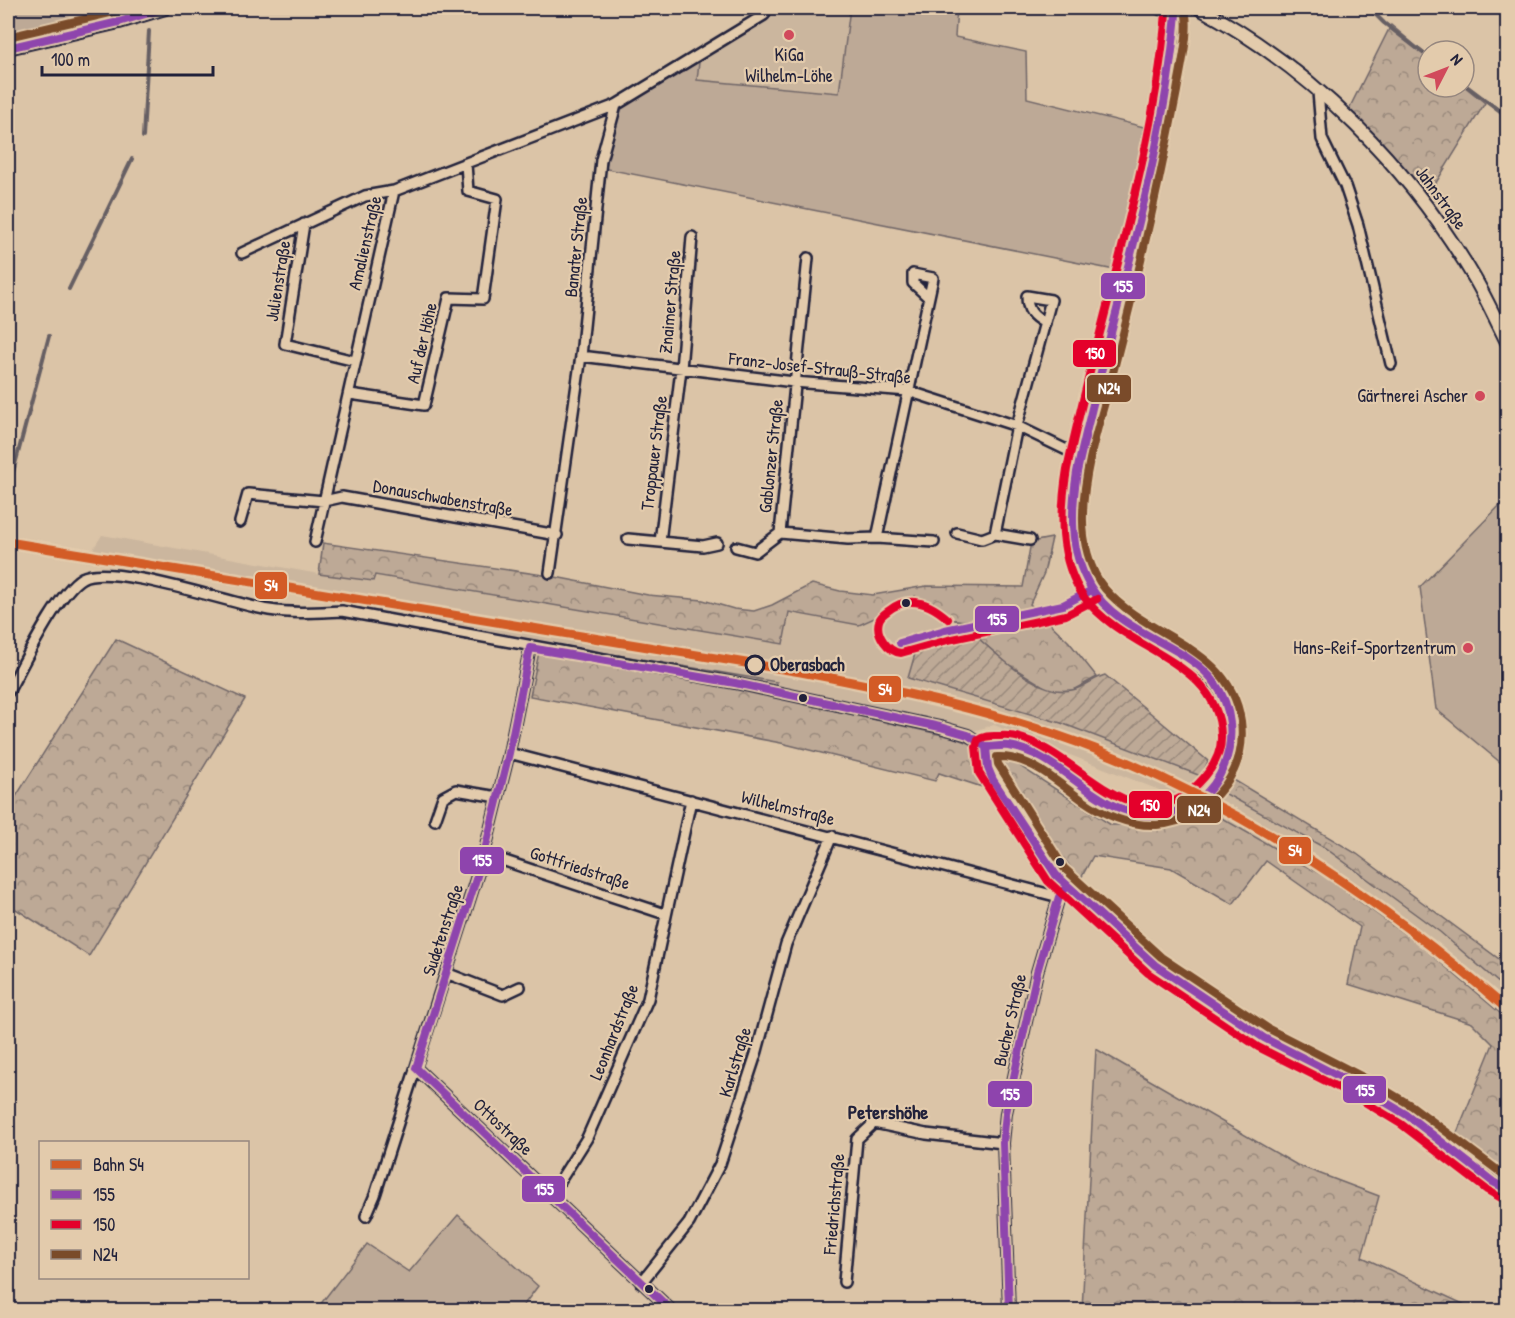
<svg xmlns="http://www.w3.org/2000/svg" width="1515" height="1318" viewBox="0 0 1515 1318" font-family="'Patrick Hand',sans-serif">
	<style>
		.built { fill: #cbb69e }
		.grass { fill: #bda996; stroke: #706668; stroke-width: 1.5 }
		.forest { fill: url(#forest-crowns); stroke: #706668; stroke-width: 1.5 }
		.garden { fill: url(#garden-furrows); stroke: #706668; stroke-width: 1.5 }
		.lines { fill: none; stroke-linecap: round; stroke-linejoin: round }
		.stream { stroke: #665e63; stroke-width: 4 }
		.minor-casing { stroke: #22223b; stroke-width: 14 }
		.tertiary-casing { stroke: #22223b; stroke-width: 16 }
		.minor { stroke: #e3cbac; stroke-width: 9 }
		.tertiary { stroke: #e3cbac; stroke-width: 12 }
		.bus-1-casing { stroke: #e3cbac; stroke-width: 12 }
		.bus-2-casing { stroke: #e3cbac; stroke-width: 12 }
		.bus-3-casing { stroke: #e3cbac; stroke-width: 12 }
		.bus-1 { stroke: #8e44ad; stroke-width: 8 }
		.bus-2 { stroke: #e4002b; stroke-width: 8 }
		.bus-3 { stroke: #7a4b2a; stroke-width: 8 }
		.rail-1-casing { stroke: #e3cbac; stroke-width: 14 }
		.rail-1 { stroke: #d35b26; stroke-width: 9 }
		.poi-dot { fill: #d1495b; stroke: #e3cbac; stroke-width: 2 }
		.bus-dot { fill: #22223b; stroke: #e3cbac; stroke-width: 2 }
		.stop-dot { fill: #e3cbac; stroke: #22223b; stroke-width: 3 }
		.labels { text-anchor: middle; stroke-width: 4.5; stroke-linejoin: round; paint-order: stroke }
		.poi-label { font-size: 18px; fill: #22223b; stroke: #e3cbac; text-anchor: end }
		.street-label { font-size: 18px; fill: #22223b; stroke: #e3cbac }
		.stop-label { font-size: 18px; font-weight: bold; fill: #22223b; stroke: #e3cbac; text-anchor: start }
		.neighbourhood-label { font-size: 20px; font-weight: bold; fill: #22223b; stroke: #e3cbac }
		.line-badge { stroke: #e3cbac; stroke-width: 2 }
		.badge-label { font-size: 16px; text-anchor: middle; font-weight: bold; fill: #fff }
	</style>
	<defs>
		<pattern id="forest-crowns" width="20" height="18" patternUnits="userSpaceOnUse" patternTransform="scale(1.5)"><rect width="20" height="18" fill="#bda996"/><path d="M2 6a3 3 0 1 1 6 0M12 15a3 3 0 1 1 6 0" fill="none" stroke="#99897c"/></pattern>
		<pattern id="garden-furrows" width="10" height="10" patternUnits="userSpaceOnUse" patternTransform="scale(1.5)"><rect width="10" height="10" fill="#bda996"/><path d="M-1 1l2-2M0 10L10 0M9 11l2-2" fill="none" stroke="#99897c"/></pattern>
	</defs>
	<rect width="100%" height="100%" fill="#dbc4a7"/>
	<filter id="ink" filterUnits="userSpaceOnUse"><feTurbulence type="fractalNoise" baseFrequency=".0167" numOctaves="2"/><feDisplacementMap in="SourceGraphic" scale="12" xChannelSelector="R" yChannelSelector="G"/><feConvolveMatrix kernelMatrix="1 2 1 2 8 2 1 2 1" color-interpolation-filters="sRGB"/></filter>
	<g filter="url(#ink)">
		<path class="built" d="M 773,8 L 850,8 L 840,93 L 697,80 L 700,54 Z
			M 102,535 L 319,574 L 373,581 L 374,575 L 782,643 L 789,612 L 859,624 L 879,616 L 891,603 L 915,596 L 931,604 L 944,619 L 955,622 L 968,620 L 971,632 L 917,647 L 908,678 L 1061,723 L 1201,776 L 1177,797 L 994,725 L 952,737 L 774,697 L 776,682 L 541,642 L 314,598 L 85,562 Z
			M 1224,793 L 1325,848 L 1440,932 L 1507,990 L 1507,1019 L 1421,946 L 1327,878 L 1204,808 Z"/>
		<path class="grass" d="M 8,8 L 126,8 L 8,39 Z
			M 850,8 L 957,8 L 955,37 L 1026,52 L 1027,98 L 1160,131 L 1125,272 L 602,168 L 620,98 L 700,54 L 697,80 L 839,93 Z
			M 1507,498 L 1507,768 L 1436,709 L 1420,587 Z
			M 458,1215 L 538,1286 L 520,1310 L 316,1310 L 367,1244 L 409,1272 Z"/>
		<path class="forest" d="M 1391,25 L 1428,56 L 1428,87 L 1464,86 L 1485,103 L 1426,199 L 1348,111 Z
			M 1052,538 L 1044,573 L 1030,604 L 1069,642 L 1097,677 L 1073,690 L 1051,691 L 1009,665 L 971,632 L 968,620 C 944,624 935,606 915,596 L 891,603 L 879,616 L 859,625 L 789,612 L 783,644 L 375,575 L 373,581 L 319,574 L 323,543 L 550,576 L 648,595 L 703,600 L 734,609 L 754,611 L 772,605 L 812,584 L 840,591 L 873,595 L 926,586 L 1023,587 L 1031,542 Z
			M 116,639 L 245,699 L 89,956 L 8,904 L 8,809 Z
			M 541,642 L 777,682 L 774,697 L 952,737 L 1004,756 L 1111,825 L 1154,825 L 1204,808 L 1327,878 L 1421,946 L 1507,1019 L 1507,1178 L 1452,1145 L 1493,1044 L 1472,1023 L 1348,984 L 1360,927 L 1266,861 L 1233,904 L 1171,868 L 1093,856 L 1080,880 L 1022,800 L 939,773 L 935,781 L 781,743 L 530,696 Z
			M 1232,779 L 1357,854 L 1507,965 L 1507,990 L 1440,932 L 1325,848 L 1224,793 Z
			M 1096,1049 L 1297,1165 L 1379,1196 L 1362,1257 L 1476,1310 L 1082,1310 Z"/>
		<path class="garden" d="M 971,632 C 996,653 1038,697 1072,690 C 1083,688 1094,678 1105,675 L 1208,761 L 1201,776 L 1061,723 L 908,678 L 917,647 Z"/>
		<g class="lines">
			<path class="stream" d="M 1369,8 L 1384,23 L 1428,57
				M 1464,84 L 1508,117
				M 143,137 L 149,31
				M 69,289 L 132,159
				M 8,491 L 49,336"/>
			<defs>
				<path id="minor" d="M 1318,92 L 1322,139 L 1345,186 L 1358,225 L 1391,364
					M 304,224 L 285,344 L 355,361
					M 692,237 L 681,369 L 660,542 L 703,546 L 717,543
					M 242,253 L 365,196 L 394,191
					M 808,258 L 780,533 L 848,539 L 877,538 L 933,278 L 913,274 L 913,283 L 928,297
					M 581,356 L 794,382 L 908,391 L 1017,426 L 1081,457
					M 350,394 L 424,405 L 449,298 L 483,299 L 497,199 L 468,191 L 466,164
					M 240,522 L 248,494 L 324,501 L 342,497 L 557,535
					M 957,533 L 982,539 L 995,534
					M 877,538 L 934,542
					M 628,539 L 660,542
					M 1030,540 L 995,534 L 1017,426 L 1051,300 L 1027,296 C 1027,310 1032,316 1045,323
					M 315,542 L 394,191 L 616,105 L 764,15 L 766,8
					M 736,547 L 755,552 L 780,533
					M 550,573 L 581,356 L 601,160 L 616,105
					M 8,692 C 23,665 58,592 82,578 C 111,562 232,604 269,610 C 294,614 318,612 342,611 L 735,683 L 940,727 L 968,735 L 986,747
					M 509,753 L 1059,897
					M 435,820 L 443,797 L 456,790 L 498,797
					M 484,854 L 665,914
					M 446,973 L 503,995 L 520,987
					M 416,1068 L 671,1310
					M 551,1195 L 587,1138 L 648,999 L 691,800
					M 366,1216 L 375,1195 L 484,854 L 509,753 L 530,648
					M 844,1282 L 857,1139 L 874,1123 L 926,1134 L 1003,1143
					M 641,1283 L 689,1223 L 720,1164 L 757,1051 L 786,944 L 832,836
					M 1009,1310 L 1003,1143 L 1006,1113 L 1037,972 L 1059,897 L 1062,892"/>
				<path id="tertiary" d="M 1160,8 L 1176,14 L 1188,8
					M 1199,8 C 1313,69 1410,168 1475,279 C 1487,300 1497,322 1508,344
					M 1176,14 C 1172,73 1159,127 1146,185 C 1133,243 1120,301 1106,359 C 1094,404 1066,491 1073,534 C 1076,552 1083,577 1094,592 C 1107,608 1124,621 1140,632 C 1187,663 1228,667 1232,733 C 1234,759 1217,782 1197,799 C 1187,808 1170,814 1157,815 C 1090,821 1045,731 986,747 L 988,768 L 1056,875 L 1155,965 L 1264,1038 L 1360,1087 L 1407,1115 L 1493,1182 L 1508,1190
					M 8,48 L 119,22 L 165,8"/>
			</defs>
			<use href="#minor" class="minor-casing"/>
			<use href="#tertiary" class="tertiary-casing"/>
			<use href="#minor" class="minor"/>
			<use href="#tertiary" class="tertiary"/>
			<defs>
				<path id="bus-1" d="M 8,48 L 119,22 L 165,8
					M 900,643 L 945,630 L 1063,605 L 1092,590
					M 530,648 L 735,683 L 940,727 L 968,735 L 986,747
					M 986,747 C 993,747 1002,745 1009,746 C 1065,755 1097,819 1159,815 C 1223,810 1250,732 1215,683 C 1188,644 1119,635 1090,586 C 1069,551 1071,511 1077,472 C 1110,320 1162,170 1176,14
					M 986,747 L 988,768 L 993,780 L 1056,875 L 1155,965 L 1264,1038 L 1360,1087 L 1407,1115 L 1493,1182 L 1508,1190
					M 416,1068 L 484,854 L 509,753 L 530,648
					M 416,1068 L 671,1310
					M 1009,1310 L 1003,1143 L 1006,1113 L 1037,972 L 1059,897 L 1067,886"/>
				<path id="bus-2" d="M 1166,13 C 1152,168 1099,318 1067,469 C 1060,512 1058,559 1084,597 C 1124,652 1219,659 1221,736 C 1222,755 1211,771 1198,784 C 1128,854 1068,731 1000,736 C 992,736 984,735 978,740 L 976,747 L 979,773 L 1048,881 L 1148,973 L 1258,1047 L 1355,1096 L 1401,1124 L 1487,1190 L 1503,1199
					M 948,619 C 930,603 909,594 888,611 C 885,613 880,617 879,621 C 875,634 888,652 901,653 L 948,640 L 1066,615 L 1097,599"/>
				<path id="bus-3" d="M 1184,8 C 1192,25 1180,71 1177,91 C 1160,181 1139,272 1116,361 C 1104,411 1084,462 1083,514 C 1082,539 1089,570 1105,589 C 1149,640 1230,645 1241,721 C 1244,745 1239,766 1225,785 C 1185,838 1131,834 1081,799 C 1057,782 1029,755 997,757 L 998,764 L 1064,868 L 1161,957 L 1269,1029 L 1365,1078 L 1412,1106 L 1508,1178
					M 8,37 L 131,8"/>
			</defs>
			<use href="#bus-1" class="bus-1-casing"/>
			<use href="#bus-2" class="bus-2-casing"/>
			<use href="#bus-3" class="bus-3-casing"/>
			<use href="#bus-1" class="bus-1"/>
			<use href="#bus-2" class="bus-2"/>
			<use href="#bus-3" class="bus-3"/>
			<defs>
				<path id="rail-1" d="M 8,542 L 801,672 C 900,691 1000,712 1095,749 C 1249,810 1383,901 1508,1010"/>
			</defs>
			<use href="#rail-1" class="rail-1-casing"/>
			<use href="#rail-1" class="rail-1"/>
		</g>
	</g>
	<g class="poi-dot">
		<circle cx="789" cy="35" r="6"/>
		<circle cx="1480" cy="396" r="6"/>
		<circle cx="1468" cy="648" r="6"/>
	</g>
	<g class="bus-dot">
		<circle cx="906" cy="603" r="5"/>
		<circle cx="803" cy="698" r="5"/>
		<circle cx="1060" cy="862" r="5"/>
		<circle cx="649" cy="1289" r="5"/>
	</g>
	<circle class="stop-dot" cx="755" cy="665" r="9"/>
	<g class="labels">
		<g class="poi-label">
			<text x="789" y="61" text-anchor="middle">KiGa<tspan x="789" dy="21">Wilhelm-Löhe</tspan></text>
			<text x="1468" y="402">Gärtnerei Ascher</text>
			<text x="1456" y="654">Hans-Reif-Sportzentrum</text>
		</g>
		<g class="street-label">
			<text transform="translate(1441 198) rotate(54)" y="6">Jahnstraße</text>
			<text transform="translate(365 243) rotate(-77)" y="6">Amalienstraße</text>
			<text transform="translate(576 247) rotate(-84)" y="6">Banater Straße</text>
			<text transform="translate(278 281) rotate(-81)" y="6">Julienstraße</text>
			<text transform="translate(670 302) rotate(-85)" y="6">Znaimer Straße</text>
			<text transform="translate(422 343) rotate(-77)" y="6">Auf der Höhe</text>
			<text transform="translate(820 368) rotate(6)" y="6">Franz-Josef-Strauß-Straße</text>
			<text transform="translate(654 453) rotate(-83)" y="6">Troppauer Straße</text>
			<text transform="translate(771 456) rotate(-84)" y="6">Gablonzer Straße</text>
			<text transform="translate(443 498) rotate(10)" y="6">Donauschwabenstraße</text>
			<text transform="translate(788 808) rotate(14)" y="6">Wilhelmstraße</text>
			<text transform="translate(580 868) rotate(18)" y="6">Gottfriedstraße</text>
			<text transform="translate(443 930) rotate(-72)" y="6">Sudetenstraße</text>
			<text transform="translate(1010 1020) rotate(-77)" y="6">Bucher Straße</text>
			<text transform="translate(614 1032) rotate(-68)" y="6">Leonhardstraße</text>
			<text transform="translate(735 1062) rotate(-73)" y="6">Karlstraße</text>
			<text transform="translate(503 1127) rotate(43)" y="6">Ottostraße</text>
			<text transform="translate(834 1204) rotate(-85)" y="6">Friedrichstraße</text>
		</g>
		<g class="stop-label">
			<text x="770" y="671">Oberasbach</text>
		</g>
		<g class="neighbourhood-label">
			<text x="888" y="1119">Petershöhe</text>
		</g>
	</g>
	<g class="line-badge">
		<rect x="1100" y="272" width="46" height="28" rx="6" fill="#8e44ad"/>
		<rect x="1072" y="339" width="45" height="29" rx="6" fill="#e4002b"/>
		<rect x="1086" y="374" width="46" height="29" rx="6" fill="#7a4b2a"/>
		<rect x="254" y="571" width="34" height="29" rx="6" fill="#d35b26"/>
		<rect x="974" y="605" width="46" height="28" rx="6" fill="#8e44ad"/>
		<rect x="868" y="675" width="34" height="28" rx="6" fill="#d35b26"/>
		<rect x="1128" y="790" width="45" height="29" rx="6" fill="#e4002b"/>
		<rect x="1176" y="795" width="46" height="29" rx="6" fill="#7a4b2a"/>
		<rect x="1278" y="836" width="34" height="29" rx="6" fill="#d35b26"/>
		<rect x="459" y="846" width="46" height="29" rx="6" fill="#8e44ad"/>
		<rect x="1342" y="1075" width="45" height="29" rx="6" fill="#8e44ad"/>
		<rect x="987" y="1080" width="46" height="28" rx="6" fill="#8e44ad"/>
		<rect x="521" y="1175" width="45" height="28" rx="6" fill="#8e44ad"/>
	</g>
	<g class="badge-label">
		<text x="1123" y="292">155</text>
		<text x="1095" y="359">150</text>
		<text x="1109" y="394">N24</text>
		<text x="271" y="591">S4</text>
		<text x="997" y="625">155</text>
		<text x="885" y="695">S4</text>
		<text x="1150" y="811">150</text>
		<text x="1199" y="816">N24</text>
		<text x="1295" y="856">S4</text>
		<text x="482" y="866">155</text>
		<text x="1365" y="1096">155</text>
		<text x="1010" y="1100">155</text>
		<text x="544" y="1195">155</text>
	</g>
	<rect width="1515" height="1318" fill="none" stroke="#e3cbac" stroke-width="30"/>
	<rect x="15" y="15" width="1485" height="1288" fill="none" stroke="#22223b" stroke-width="2" filter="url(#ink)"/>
	<rect x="39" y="1141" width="210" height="138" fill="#e3cbac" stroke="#96877f" stroke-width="1.5"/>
	<rect x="51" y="1160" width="30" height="9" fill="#d35b26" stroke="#96877f" stroke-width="1.5"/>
	<text x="93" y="1171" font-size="18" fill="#22223b">Bahn S4</text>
	<rect x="51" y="1190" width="30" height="9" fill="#8e44ad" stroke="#96877f" stroke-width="1.5"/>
	<text x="93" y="1201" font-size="18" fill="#22223b">155</text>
	<rect x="51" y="1220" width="30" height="9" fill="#e4002b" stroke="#96877f" stroke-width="1.5"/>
	<text x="93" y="1231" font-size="18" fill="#22223b">150</text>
	<rect x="51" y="1250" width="30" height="9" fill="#7a4b2a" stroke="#96877f" stroke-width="1.5"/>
	<text x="93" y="1261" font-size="18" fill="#22223b">N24</text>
	<g transform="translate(1446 69) rotate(48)"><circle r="28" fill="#e3cbac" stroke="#96877f" stroke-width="1.5"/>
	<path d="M0-4.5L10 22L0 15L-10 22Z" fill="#d1495b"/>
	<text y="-9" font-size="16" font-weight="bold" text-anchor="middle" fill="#22223b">N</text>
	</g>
	<path d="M42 66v9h171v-9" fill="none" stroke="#22223b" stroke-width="3"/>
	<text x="51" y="66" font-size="18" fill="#22223b" stroke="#e3cbac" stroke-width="4.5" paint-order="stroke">100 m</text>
</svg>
